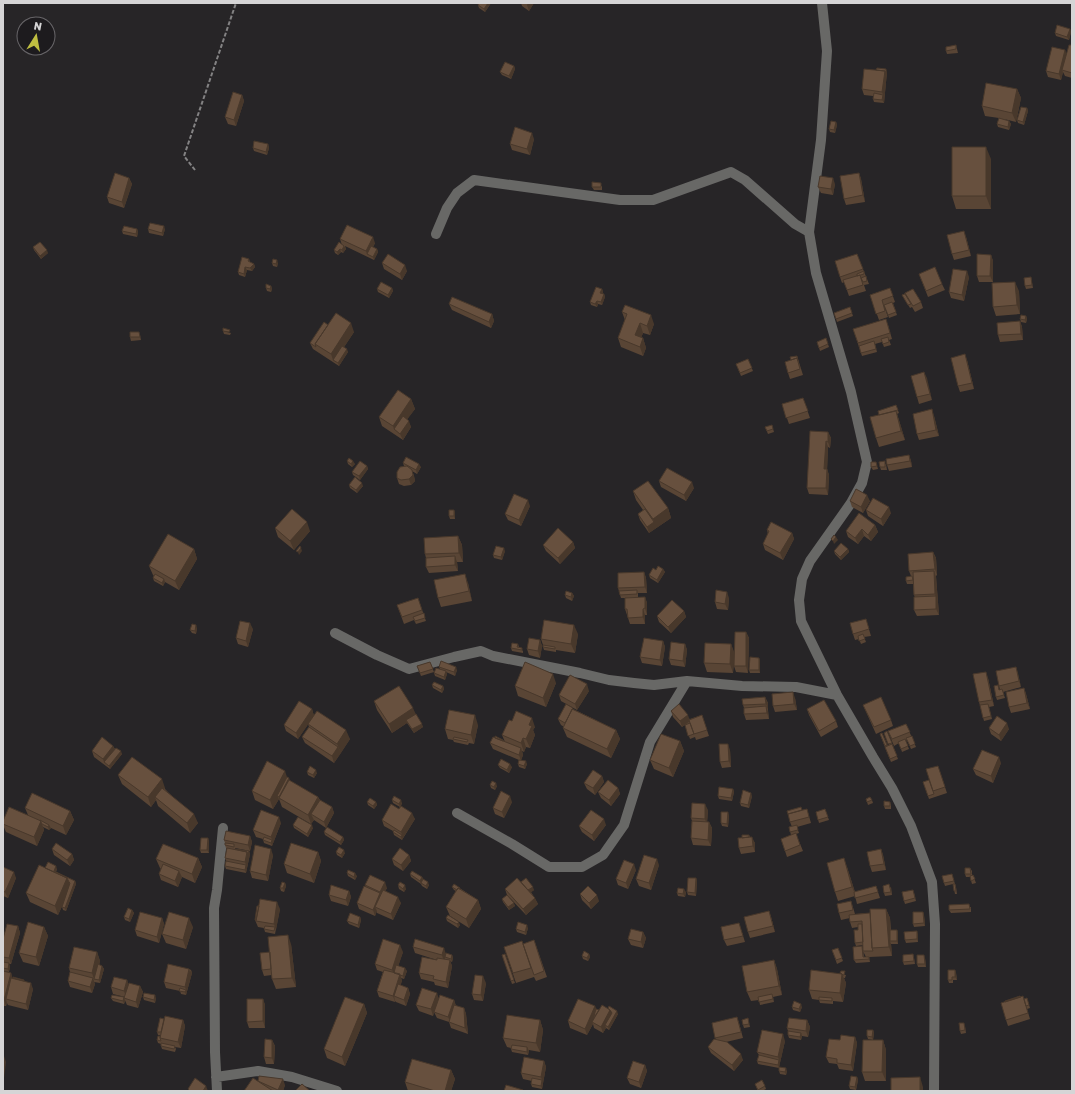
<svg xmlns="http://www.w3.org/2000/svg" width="1075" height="1094" viewBox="0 0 1075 1094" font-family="Rubik,sans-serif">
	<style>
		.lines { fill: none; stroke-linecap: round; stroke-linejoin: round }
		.path { stroke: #838283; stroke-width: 2; stroke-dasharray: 4 2; stroke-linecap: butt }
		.minor { stroke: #686866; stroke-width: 10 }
		.wall { fill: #594535 }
		.shaded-wall { fill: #48382b }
		.building { fill: #67503e; stroke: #48382b }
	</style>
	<rect width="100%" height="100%" fill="#272527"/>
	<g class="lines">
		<path class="path" d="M 195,170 L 184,156 L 236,3"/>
		<path class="minor" d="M 822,3 L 827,51 L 821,140 L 809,232 L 816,273 L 851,392 L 867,462 L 862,483 L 851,503 L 810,561 L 802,579 L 799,600 L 801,621 L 837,695 L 873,757 L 892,788 L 911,826 L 932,882 L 935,924 L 934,1091
			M 436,234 L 447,208 L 457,193 L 474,180 L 620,200 L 653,200 L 731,172 L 745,180 L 795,224 L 809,232
			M 335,633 L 377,655 L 409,669 L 454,657 L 481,651 L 493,656 L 580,673 L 609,680 L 634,683 L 654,685 L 687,681 L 742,686 L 796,687 L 837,695
			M 457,813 L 512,844 L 549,867 L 582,867 L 603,855 L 624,825 L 650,742 L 687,681
			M 216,1077 L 258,1071 L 292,1077 L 337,1091
			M 217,1091 L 215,1052 L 214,908 L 217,890 L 223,828"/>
	</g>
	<path class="wall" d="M 491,3 L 485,12 L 479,8 L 478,5 Z
		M 521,3 L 534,3 L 529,11 L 522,6 Z
		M 1070,29 L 1071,32 L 1069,40 L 1056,36 L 1055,33 Z
		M 956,45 L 958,53 L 947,54 L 946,51 Z
		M 1072,45 L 1072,78 L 1065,76 L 1063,72 L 1061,80 L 1048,77 L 1046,71 L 1065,50 L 1066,55 Z
		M 514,66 L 515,69 L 511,79 L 502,75 L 500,72 Z
		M 887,72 L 884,103 L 874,102 L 873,99 L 873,96 L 864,95 L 862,89 Z
		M 1017,89 L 1021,98 L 1016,122 L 1004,119 L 1009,121 L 1011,124 L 1009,130 L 998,127 L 997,124 L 999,118 L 985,116 L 982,106 Z
		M 242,95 L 244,101 L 236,126 L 228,124 L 225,117 Z
		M 1027,108 L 1028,111 L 1024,125 L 1018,123 L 1017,120 Z
		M 836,122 L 837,125 L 835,133 L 830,132 L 829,129 Z
		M 534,139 L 530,155 L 512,150 L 510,144 Z
		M 268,144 L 269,148 L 267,155 L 254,151 L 253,148 Z
		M 991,159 L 991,209 L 956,209 L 952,196 Z
		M 859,173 L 861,179 L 865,202 L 846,205 L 844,199 Z
		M 129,178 L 132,184 L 124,208 L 109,203 L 107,197 Z
		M 835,184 L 833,195 L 821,193 L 818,187 Z
		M 602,186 L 602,190 L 594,190 L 592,187 Z
		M 137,229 L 138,232 L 137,237 L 123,234 L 122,231 Z
		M 148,229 L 165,229 L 163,236 L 149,233 Z
		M 966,237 L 971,256 L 954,260 L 952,254 Z
		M 340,239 L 375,243 L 373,247 L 377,249 L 378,252 L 374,260 L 345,246 L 346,249 L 343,253 L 341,252 L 338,255 L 335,253 L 334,250 L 342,245 Z
		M 33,247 L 48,253 L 41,259 L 34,250 Z
		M 857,254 L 869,284 L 864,285 L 866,291 L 849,296 L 844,282 L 842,283 L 840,277 Z
		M 991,255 L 993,261 L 993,282 L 979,282 L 977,276 Z
		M 249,259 L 250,262 L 254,264 L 255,267 L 252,271 L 247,270 L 245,277 L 239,275 L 238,272 Z
		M 272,263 L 278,263 L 277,267 L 273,266 Z
		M 382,263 L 407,271 L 402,280 L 384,269 Z
		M 919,274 L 942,284 L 945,290 L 928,297 Z
		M 969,277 L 964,301 L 951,298 L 949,292 Z
		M 1031,277 L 1033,288 L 1026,289 L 1025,286 Z
		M 271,286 L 272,289 L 271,292 L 267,291 L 266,288 Z
		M 392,288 L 393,291 L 389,298 L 378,292 L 377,289 Z
		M 890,288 L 895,302 L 893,303 L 897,315 L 889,318 L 885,306 L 884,306 L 888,317 L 879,320 L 870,295 Z
		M 602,289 L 603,292 L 602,294 L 604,294 L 605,297 L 602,305 L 598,304 L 597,307 L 591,305 L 590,302 Z
		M 913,289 L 921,302 L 923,308 L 915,312 L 912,307 L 910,308 L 902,295 Z
		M 1019,291 L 1020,314 L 996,316 L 993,307 Z
		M 449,304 L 492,314 L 494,321 L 491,328 L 452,310 Z
		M 850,307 L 853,316 L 837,322 L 834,313 Z
		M 622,312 L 654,324 L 650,335 L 643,333 L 641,338 L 643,338 L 646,348 L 643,356 L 621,347 L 618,338 L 625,320 Z
		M 1026,316 L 1027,319 L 1026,323 L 1021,322 L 1020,319 Z
		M 1020,321 L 1022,327 L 1023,340 L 1000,342 L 998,335 Z
		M 328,325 L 354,332 L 344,347 L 348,352 L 339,366 L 313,349 L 310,343 Z
		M 888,325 L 892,339 L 889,340 L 891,345 L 884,347 L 882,342 L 875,344 L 877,352 L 862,356 L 853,329 Z
		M 223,331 L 231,333 L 230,335 L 224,334 Z
		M 140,335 L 141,340 L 131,341 L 130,337 Z
		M 826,338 L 829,347 L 820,351 L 817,342 Z
		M 797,356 L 803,375 L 790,379 L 788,373 L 791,360 Z
		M 748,359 L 753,371 L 741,376 L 736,364 Z
		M 967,360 L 974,389 L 960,392 L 958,386 Z
		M 924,372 L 932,400 L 919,404 L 917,397 Z
		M 803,398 L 810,418 L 789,424 L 782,404 Z
		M 411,399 L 415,409 L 407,419 L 411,427 L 403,440 L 382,426 L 379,417 Z
		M 896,405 L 899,413 L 897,414 L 905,440 L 879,447 L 876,438 L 879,415 Z
		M 934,416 L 939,436 L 919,440 L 917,434 Z
		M 772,425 L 774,432 L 768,434 L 765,427 Z
		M 828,432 L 831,438 L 830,448 L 828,447 L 827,469 L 829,475 L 828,495 L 809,494 L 807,488 Z
		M 909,455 L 911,461 L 912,467 L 889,471 L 887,465 Z
		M 347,461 L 355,464 L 352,467 L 348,464 Z
		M 876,462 L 878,469 L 873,470 L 871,467 Z
		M 403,463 L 421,467 L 417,474 L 412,471 L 414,476 L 415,481 L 411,485 L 404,486 L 399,484 L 397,478 L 404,466 Z
		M 886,464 L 887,470 L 881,470 L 880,467 Z
		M 367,466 L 368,469 L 360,480 L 353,475 L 352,472 Z
		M 659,481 L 694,488 L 686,501 L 661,487 Z
		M 349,485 L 363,486 L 357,493 L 350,488 Z
		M 633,491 L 668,508 L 671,518 L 649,533 L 640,520 L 638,514 L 643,510 L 636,500 Z
		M 850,501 L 870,501 L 863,513 L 852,507 Z
		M 530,506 L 521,526 L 508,520 L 505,514 Z
		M 454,510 L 455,513 L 455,519 L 450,519 L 449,516 Z
		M 866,510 L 891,513 L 883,526 L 868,516 Z
		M 875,525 L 878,532 L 871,541 L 864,536 L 858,544 L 848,537 L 846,531 Z
		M 275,528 L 310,531 L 294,550 L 278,537 Z
		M 767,530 L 792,533 L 794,539 L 783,560 L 765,550 L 763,544 L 768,534 Z
		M 458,536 L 462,545 L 463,562 L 457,562 L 458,571 L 429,573 L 426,567 L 426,558 L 425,554 Z
		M 573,542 L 575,548 L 560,564 L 546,551 L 543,545 Z
		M 194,549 L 197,559 L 179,590 L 165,582 L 163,586 L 154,581 L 153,578 L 154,576 L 153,575 L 149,566 Z
		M 848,549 L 849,552 L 841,560 L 835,554 L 834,551 Z
		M 505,551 L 502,560 L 494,558 L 493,555 Z
		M 933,552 L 936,558 L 937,575 L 936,576 L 939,615 L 917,616 L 914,610 L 915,597 L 914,595 L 913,584 L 907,584 L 906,581 L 911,576 L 909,571 Z
		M 663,569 L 665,572 L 658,583 L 650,578 L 649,575 L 656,570 Z
		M 644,572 L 646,578 L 647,593 L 638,593 L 638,597 L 645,597 L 647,603 L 647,615 L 645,615 L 645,624 L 630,624 L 625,609 L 629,598 L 621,598 L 618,588 Z
		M 468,583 L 472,601 L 441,607 L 438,598 Z
		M 572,593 L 574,596 L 572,601 L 566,598 L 565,595 Z
		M 418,598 L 426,621 L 416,624 L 414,620 L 404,624 L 397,605 Z
		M 729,598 L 728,610 L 717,609 L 715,602 Z
		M 684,611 L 686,617 L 671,633 L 659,622 L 657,616 Z
		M 866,619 L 871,636 L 864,637 L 866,642 L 861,644 L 859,639 L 855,640 L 853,634 Z
		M 197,628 L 196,634 L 192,633 L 190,630 Z
		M 253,629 L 248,647 L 238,644 L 236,638 Z
		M 746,632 L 749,638 L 748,673 L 736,672 L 734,666 L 734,659 L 733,673 L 707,672 L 704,663 L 731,644 L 734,653 Z
		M 578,634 L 575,653 L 556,650 L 556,652 L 544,650 L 543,647 L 543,645 L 541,639 Z
		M 540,640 L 542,646 L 540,658 L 529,655 L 527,649 Z
		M 663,641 L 665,647 L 662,666 L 642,663 L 640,657 Z
		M 518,644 L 519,647 L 523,651 L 523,653 L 512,651 L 511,648 Z
		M 685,644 L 687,650 L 685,667 L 671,665 L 669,659 Z
		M 759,658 L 760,661 L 760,673 L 750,673 L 749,670 Z
		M 430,662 L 434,672 L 421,676 L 417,666 Z
		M 439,667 L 457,670 L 455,676 L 446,672 L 447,674 L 445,680 L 435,676 L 434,673 L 440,669 Z
		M 1016,667 L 1021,687 L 1003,692 L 1005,698 L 997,700 L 996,697 L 1000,690 L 999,686 Z
		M 988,678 L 994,706 L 989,707 L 992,719 L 984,721 L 979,702 Z
		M 556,683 L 546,707 L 518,696 L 515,686 Z
		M 432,685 L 443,686 L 444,689 L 442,693 L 433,688 Z
		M 1024,688 L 1026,694 L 1030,709 L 1011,713 L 1009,707 Z
		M 589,691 L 577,710 L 561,701 L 559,695 Z
		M 765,697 L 768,703 L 768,710 L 769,719 L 746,720 L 744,714 L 744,708 L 743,705 Z
		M 795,698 L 797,710 L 775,712 L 773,706 Z
		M 374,701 L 416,714 L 423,727 L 414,733 L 407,723 L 392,733 L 377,710 Z
		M 863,705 L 891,720 L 893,726 L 876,734 Z
		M 312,709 L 314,716 L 350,739 L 334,763 L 305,743 L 302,737 L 309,727 L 308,724 L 298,739 L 286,731 L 284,725 Z
		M 573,709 L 616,730 L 620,739 L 611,758 L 567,737 L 563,728 L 564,727 L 561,725 L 558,719 Z
		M 807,709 L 836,721 L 838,727 L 821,737 L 809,715 Z
		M 671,711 L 690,719 L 702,715 L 709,736 L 696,740 L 695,737 L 690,739 L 685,725 L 682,727 L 673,717 Z
		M 512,721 L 535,727 L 533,730 L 535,735 L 530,748 L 526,747 L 524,752 L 522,751 L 523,755 L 521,760 L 527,764 L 525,769 L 519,767 L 518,764 L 519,760 L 493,749 L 490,743 L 503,740 L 505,742 L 502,735 Z
		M 906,724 L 916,747 L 911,749 L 907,740 L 906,741 L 909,749 L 902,752 L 899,743 L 894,746 L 888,731 Z
		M 478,725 L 474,744 L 469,743 L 468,745 L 454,742 L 453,740 L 448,739 L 445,729 Z
		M 989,728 L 1009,729 L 1001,741 L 991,734 Z
		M 882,733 L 888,746 L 889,745 L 884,733 L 892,743 L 898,759 L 891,762 L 886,750 L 880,734 Z
		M 680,741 L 684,751 L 673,777 L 654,769 L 650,760 Z
		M 113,746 L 115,749 L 122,754 L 110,769 L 94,757 L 92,751 Z
		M 730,750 L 731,767 L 722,768 L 720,762 Z
		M 1001,763 L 993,783 L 976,775 L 973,769 Z
		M 498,765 L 512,767 L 509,773 L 500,768 Z
		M 307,772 L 317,773 L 314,778 L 308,775 Z
		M 940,772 L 947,793 L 929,799 L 923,782 L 929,780 Z
		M 118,775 L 165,788 L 165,789 L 198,823 L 190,833 L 158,806 L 156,800 L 151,807 L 122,784 Z
		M 602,776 L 604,782 L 595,795 L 587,789 L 584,783 Z
		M 287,777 L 290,781 L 318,797 L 320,800 L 332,807 L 334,813 L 326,828 L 314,820 L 311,824 L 282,807 L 279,799 L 273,809 L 255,800 L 252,791 Z
		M 490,785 L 497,786 L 495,790 L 491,788 Z
		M 618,788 L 620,794 L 611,806 L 601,798 L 598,792 Z
		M 733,789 L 734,792 L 732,801 L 719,799 L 718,796 Z
		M 752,796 L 749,808 L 741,806 L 740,803 Z
		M 866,799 L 872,800 L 873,803 L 868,805 Z
		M 392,800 L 402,803 L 401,806 L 415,819 L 402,840 L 394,835 L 393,831 L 384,826 L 382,820 L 399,809 L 400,807 L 393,803 Z
		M 367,802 L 376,802 L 377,805 L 374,809 L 368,805 Z
		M 512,802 L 504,818 L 495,814 L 493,808 Z
		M 890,802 L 891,805 L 891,809 L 885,809 L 884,806 Z
		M 25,808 L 70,811 L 74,820 L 66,835 L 51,828 L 49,830 L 43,827 L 44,830 L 37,846 L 6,832 L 3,825 L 3,818 L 4,819 L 28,815 Z
		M 807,809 L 811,823 L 797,827 L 799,833 L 796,834 L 803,851 L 787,857 L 781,839 L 791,835 L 789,827 L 792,827 L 790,822 L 802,810 Z
		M 825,809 L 829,820 L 819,823 L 816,812 Z
		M 708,810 L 707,822 L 709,822 L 712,828 L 711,846 L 693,845 L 691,838 L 692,821 L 691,818 Z
		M 729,815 L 728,827 L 722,826 L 721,823 Z
		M 281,823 L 272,846 L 264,843 L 263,839 L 256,837 L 253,830 Z
		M 293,825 L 313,828 L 308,837 L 294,828 Z
		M 606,825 L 594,841 L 582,832 L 579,826 Z
		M 324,832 L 343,837 L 344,840 L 341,845 L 325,835 Z
		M 749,835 L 750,837 L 755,843 L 755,852 L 741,854 L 739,848 L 742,838 Z
		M 250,836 L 252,842 L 250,851 L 235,848 L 235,849 L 249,851 L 250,854 L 246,873 L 226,869 L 225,866 L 226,861 L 225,858 L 227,849 L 226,848 L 225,845 L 225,843 L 224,840 Z
		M 208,838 L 209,842 L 209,853 L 201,853 L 200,850 Z
		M 52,849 L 72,854 L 74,860 L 70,866 L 54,855 Z
		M 881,849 L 883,855 L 886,870 L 872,872 L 870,866 Z
		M 318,852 L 321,861 L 314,883 L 287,873 L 284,864 Z
		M 336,852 L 345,853 L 342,858 L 337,855 Z
		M 273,855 L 268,881 L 252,878 L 250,871 Z
		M 409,855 L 411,861 L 403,871 L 394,865 L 392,859 Z
		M 198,858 L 202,867 L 195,883 L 182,877 L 178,887 L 161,880 L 159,874 L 161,869 L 160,868 L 156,859 Z
		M 659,865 L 651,890 L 639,886 L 636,879 Z
		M 3,867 L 16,878 L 8,898 L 3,896 Z
		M 847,867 L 855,892 L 876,886 L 880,898 L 857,904 L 855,896 L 838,901 L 835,892 Z
		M 45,868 L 57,869 L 56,872 L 75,881 L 76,884 L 66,911 L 63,910 L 62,907 L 64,902 L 58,915 L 30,902 L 26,893 Z
		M 970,868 L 972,871 L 972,876 L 973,875 L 976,883 L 972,884 L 970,877 L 966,877 L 965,874 Z
		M 636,870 L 628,889 L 618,885 L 616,879 Z
		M 347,873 L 357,876 L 355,880 L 348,876 Z
		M 410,874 L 422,877 L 423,879 L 429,885 L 427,889 L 422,886 L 421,884 L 411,877 Z
		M 952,874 L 955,884 L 956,887 L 957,894 L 955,894 L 953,884 L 945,886 L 944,883 Z
		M 696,878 L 697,881 L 696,896 L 688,895 L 687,892 Z
		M 521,882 L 534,890 L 531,892 L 538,904 L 526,915 L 509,897 L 515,906 L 509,910 L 503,902 L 502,899 L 507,895 L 505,889 Z
		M 285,883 L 286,886 L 284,892 L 281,891 L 280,888 Z
		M 365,885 L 387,888 L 385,891 L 401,903 L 393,920 L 377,913 L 377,911 L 375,916 L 359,909 L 357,903 L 366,887 Z
		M 398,885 L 406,889 L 404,892 L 399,889 Z
		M 452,887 L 461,889 L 478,900 L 481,909 L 469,928 L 450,916 L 446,907 L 456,891 L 454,890 Z
		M 891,887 L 892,895 L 885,896 L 884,893 Z
		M 349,891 L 351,897 L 348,906 L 331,901 L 329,895 Z
		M 686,892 L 685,897 L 678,896 L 677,893 Z
		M 914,893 L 916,901 L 905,904 L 904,901 Z
		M 580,894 L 599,901 L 591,909 L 582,900 Z
		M 851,901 L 855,914 L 870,913 L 886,909 L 890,918 L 891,930 L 897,930 L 898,933 L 898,944 L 891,944 L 892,956 L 869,957 L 870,962 L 856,963 L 854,960 L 862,946 L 863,949 L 864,957 L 866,957 L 863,951 L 863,945 L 856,946 L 855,943 L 858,930 L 858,927 L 852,928 L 850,922 L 850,918 L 841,920 L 839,913 Z
		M 971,907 L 971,912 L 951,913 L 949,910 Z
		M 280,909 L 275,934 L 265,932 L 264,928 L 258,927 L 255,920 Z
		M 132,910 L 134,913 L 130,922 L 125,920 L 124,917 Z
		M 769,911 L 771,917 L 775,932 L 750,938 L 748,932 Z
		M 923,912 L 924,915 L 925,926 L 914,927 L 913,924 Z
		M 360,917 L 361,920 L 359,928 L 349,924 L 347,921 Z
		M 162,918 L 164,924 L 159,943 L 137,936 L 135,930 Z
		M 446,918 L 460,925 L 458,928 L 447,921 Z
		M 739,923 L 745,942 L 727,946 L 724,940 Z
		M 18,926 L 20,933 L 11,964 L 9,964 L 10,967 L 9,972 L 3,971 L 3,939 Z
		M 44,927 L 48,936 L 39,966 L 23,962 L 19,953 Z
		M 193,927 L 186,949 L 166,943 L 162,934 Z
		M 528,928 L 526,935 L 517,932 L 516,929 Z
		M 643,932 L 646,938 L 643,948 L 631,945 L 628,939 Z
		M 918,934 L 918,942 L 906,943 L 905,940 Z
		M 534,940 L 547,977 L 536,981 L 534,977 L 516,983 L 504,947 L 523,944 Z
		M 291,944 L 296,987 L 276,989 L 272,979 L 272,975 L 264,976 L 262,970 L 270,952 Z
		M 413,947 L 452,955 L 453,958 L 452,962 L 450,961 L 452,966 L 448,988 L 435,985 L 434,982 L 421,979 L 419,973 L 437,960 L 415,953 Z
		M 838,948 L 843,961 L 837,964 L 832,950 Z
		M 97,952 L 100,961 L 99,965 L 102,966 L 104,969 L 100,983 L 94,982 L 95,984 L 92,993 L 70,987 L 68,981 L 70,972 L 69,968 Z
		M 403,952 L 398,966 L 407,971 L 404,979 L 401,978 L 402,981 L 400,985 L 408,988 L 410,994 L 406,1006 L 396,1002 L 395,1001 L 395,1002 L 379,997 L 377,991 L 383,972 L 377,970 L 375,964 Z
		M 505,954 L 515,983 L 512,984 L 502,955 Z
		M 589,954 L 590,957 L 588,961 L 583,959 L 582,956 Z
		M 913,954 L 914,958 L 915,964 L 904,965 L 903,962 Z
		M 925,958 L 926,967 L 918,967 L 917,964 Z
		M 774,960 L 777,969 L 782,995 L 773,997 L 774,1002 L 760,1005 L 759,1000 L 751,1001 L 747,992 Z
		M 189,969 L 191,970 L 192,973 L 186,995 L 181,994 L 180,991 L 166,988 L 164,982 Z
		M 811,970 L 846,975 L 845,978 L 844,978 L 846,983 L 843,1002 L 833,1001 L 833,1004 L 820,1003 L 819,1000 L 812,999 L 809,990 Z
		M 955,970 L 956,973 L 957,980 L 953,980 L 953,983 L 949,983 L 948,980 Z
		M 3,971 L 11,973 L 12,978 L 24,980 L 24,981 L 33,989 L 28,1010 L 8,1005 L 7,1003 L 6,1006 L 3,1006 Z
		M 127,980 L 128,984 L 140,986 L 143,992 L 138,1008 L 127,1005 L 124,998 L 125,997 L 113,994 L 111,987 Z
		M 486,983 L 483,1001 L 474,1000 L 472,994 Z
		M 124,997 L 125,1001 L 124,1004 L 113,1001 L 111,998 Z
		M 143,997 L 156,998 L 155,1003 L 144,1000 Z
		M 1021,997 L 1024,999 L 1027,998 L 1030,1008 L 1027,1009 L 1030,1019 L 1008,1026 L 1006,1020 Z
		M 263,999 L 265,1005 L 265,1028 L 249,1028 L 247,1022 Z
		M 439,999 L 454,1000 L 456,1006 L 464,1008 L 466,1014 L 468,1034 L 451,1028 L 449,1022 L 437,1018 L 434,1012 L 433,1016 L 419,1011 L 416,1005 Z
		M 364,1004 L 367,1013 L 345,1066 L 327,1058 L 324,1049 Z
		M 792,1007 L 802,1007 L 800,1012 L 793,1010 Z
		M 596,1009 L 599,1010 L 618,1014 L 609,1030 L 606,1028 L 603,1033 L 594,1028 L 593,1024 L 587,1035 L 570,1028 L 568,1021 Z
		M 737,1017 L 739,1023 L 743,1038 L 726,1042 L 743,1060 L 734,1071 L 711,1053 L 708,1047 L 716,1039 L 715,1038 Z
		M 748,1018 L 750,1027 L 744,1028 L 743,1025 Z
		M 164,1019 L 183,1020 L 185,1026 L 181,1048 L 175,1047 L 176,1049 L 175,1052 L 162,1049 L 161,1046 L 161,1044 L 158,1043 L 157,1040 L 161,1035 L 158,1035 L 157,1032 Z
		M 540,1020 L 543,1030 L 540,1052 L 529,1050 L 528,1055 L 512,1052 L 511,1049 L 511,1048 L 507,1047 L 503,1038 Z
		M 807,1020 L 810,1027 L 808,1037 L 802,1036 L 801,1040 L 789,1038 L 788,1035 L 788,1031 L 787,1028 Z
		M 965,1026 L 966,1033 L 961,1034 L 960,1031 Z
		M 873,1030 L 874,1033 L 873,1040 L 868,1039 L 867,1036 Z
		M 855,1037 L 857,1043 L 853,1071 L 839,1069 L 837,1064 L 829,1063 L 826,1057 L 840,1040 Z
		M 272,1040 L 275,1046 L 274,1064 L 266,1064 L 264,1057 Z
		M 883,1040 L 886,1050 L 886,1081 L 865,1081 L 862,1072 Z
		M 785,1041 L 779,1067 L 787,1071 L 786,1075 L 780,1074 L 779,1071 L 779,1068 L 758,1064 L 757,1061 L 759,1055 L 757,1052 Z
		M 544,1061 L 546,1067 L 542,1089 L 532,1087 L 531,1084 L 532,1081 L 523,1079 L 521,1073 Z
		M 645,1065 L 647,1071 L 641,1088 L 630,1084 L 627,1078 Z
		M 451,1070 L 455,1079 L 451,1091 L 408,1091 L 405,1082 Z
		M 857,1077 L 858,1080 L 856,1090 L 850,1089 L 849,1086 Z
		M 258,1081 L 285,1085 L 283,1091 L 244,1091 Z
		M 755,1084 L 765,1086 L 766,1089 L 762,1091 L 758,1091 Z"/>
	<path class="shaded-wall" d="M 488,3 L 491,3 L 485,12 L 484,9 Z
		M 528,3 L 534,3 L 529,11 L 527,5 Z
		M 1070,29 L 1071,32 L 1069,40 L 1067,37 Z
		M 1065,50 L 1067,56 L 1062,70 L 1063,72 L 1061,80 L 1059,74 Z
		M 514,66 L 515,69 L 511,79 L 509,76 Z
		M 886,69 L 887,72 L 884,103 L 882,100 L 883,95 L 882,92 L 885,71 Z
		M 1017,89 L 1021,98 L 1016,122 L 1012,113 Z
		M 242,95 L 244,101 L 236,126 L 234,120 Z
		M 1027,108 L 1028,111 L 1024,125 L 1023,122 Z
		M 1009,121 L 1011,124 L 1009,130 L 1008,127 Z
		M 836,122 L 837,125 L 835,133 L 834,130 Z
		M 532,133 L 534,139 L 530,155 L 527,149 Z
		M 268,144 L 269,148 L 267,155 L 266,152 Z
		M 986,147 L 991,159 L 991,209 L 986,196 Z
		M 859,173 L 861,179 L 865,202 L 863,195 Z
		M 129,178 L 132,184 L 124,208 L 122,202 Z
		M 833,178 L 835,184 L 833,195 L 831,189 Z
		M 164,226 L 165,229 L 163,236 L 162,233 Z
		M 137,229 L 138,232 L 137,237 L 136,234 Z
		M 964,231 L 966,237 L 971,256 L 969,250 Z
		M 373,237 L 375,243 L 369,255 L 367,254 L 366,251 Z
		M 344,246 L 346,249 L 343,253 L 342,250 Z
		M 340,249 L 341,252 L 338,255 L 337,252 Z
		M 377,249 L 378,252 L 374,260 L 373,257 Z
		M 47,250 L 48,253 L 41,259 L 40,256 Z
		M 991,255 L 993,261 L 993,282 L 990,276 Z
		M 277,260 L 278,263 L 277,267 L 276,264 Z
		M 254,264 L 255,267 L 252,271 L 250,268 Z
		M 405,265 L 407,271 L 402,280 L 400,274 Z
		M 245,267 L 247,270 L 245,277 L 244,274 Z
		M 967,271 L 969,277 L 964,301 L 962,295 Z
		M 1015,282 L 1019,291 L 1020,314 L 1017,305 Z
		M 271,286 L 272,289 L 271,292 L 270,289 Z
		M 392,288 L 393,291 L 389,298 L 388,295 Z
		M 602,289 L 603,292 L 601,296 L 600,293 Z
		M 604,294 L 605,297 L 602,305 L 601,302 Z
		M 597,301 L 598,304 L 597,307 L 595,304 Z
		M 492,314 L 494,321 L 491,328 L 489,322 Z
		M 651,315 L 654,324 L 650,335 L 647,326 Z
		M 1026,316 L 1027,319 L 1026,323 L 1025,320 Z
		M 1020,321 L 1022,327 L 1023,340 L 1021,334 Z
		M 351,323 L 354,332 L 335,361 L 333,360 L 331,354 Z
		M 640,323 L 643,333 L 638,345 L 635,335 Z
		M 643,338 L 646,348 L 643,356 L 640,347 Z
		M 347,349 L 348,352 L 339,366 L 338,363 Z
		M 965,354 L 967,360 L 974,389 L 972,383 Z
		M 924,372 L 927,378 L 932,400 L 930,394 Z
		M 411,399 L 415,409 L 398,432 L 394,429 L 393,426 Z
		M 932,409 L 934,416 L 939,436 L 936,430 Z
		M 896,411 L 899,420 L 905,440 L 901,431 Z
		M 409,421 L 411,427 L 403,440 L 400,434 Z
		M 828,432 L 831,438 L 830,448 L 828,442 Z
		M 826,441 L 828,447 L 827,475 L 824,469 Z
		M 909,455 L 911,461 L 912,467 L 910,461 Z
		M 353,461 L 355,464 L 352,467 L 351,464 Z
		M 419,464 L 421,467 L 417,474 L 416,470 Z
		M 367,466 L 368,469 L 360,480 L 359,476 Z
		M 827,469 L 829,475 L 828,495 L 826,488 Z
		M 412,470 L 414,476 L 415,481 L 411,485 L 409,479 Z
		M 692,482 L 694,488 L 686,501 L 684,495 Z
		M 362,483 L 363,486 L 357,493 L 356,490 Z
		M 867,495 L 870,501 L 863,513 L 861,507 Z
		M 528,500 L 530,506 L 521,526 L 519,520 Z
		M 889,507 L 891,513 L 883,526 L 881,519 Z
		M 668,508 L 671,518 L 649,533 L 647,527 L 654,522 L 653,519 Z
		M 454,510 L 455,513 L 455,519 L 454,516 Z
		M 307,522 L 310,531 L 294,550 L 290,541 Z
		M 875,525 L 878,532 L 871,541 L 868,535 Z
		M 862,529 L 864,536 L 858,544 L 855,538 Z
		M 792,533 L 794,539 L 783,560 L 780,553 Z
		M 458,536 L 462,545 L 463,562 L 459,553 Z
		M 836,537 L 838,540 L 834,544 L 833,541 Z
		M 573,542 L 575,548 L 560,564 L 558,558 Z
		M 301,548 L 302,551 L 299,555 L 298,552 Z
		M 504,548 L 505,551 L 502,560 L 501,557 Z
		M 194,549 L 197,559 L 179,590 L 175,581 Z
		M 848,549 L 849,552 L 841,560 L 840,557 Z
		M 933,552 L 936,558 L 937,575 L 935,569 Z
		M 455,556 L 457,562 L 458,571 L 455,565 Z
		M 663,569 L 665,572 L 658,583 L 657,580 Z
		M 934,571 L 936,577 L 939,615 L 936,609 Z
		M 644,572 L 646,578 L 647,593 L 645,587 Z
		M 465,574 L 468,583 L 472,601 L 469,591 Z
		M 164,579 L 165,582 L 163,586 L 162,583 Z
		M 727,592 L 729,598 L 728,610 L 725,604 Z
		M 572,593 L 574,596 L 572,601 L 571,597 Z
		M 645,597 L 647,603 L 647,615 L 645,608 Z
		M 643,609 L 645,615 L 645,624 L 643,617 Z
		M 684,611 L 686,617 L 671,633 L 668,627 Z
		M 250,623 L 253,629 L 248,647 L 246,641 Z
		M 196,625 L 197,628 L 196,634 L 195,631 Z
		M 574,625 L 578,634 L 575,653 L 571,644 Z
		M 746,632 L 749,638 L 748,673 L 746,666 Z
		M 540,640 L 542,646 L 540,658 L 538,651 Z
		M 663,641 L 665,647 L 662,666 L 660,660 Z
		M 685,644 L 687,650 L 685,667 L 683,661 Z
		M 731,644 L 735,654 L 733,673 L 730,664 Z
		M 759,658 L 760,661 L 760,673 L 759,670 Z
		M 456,667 L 457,670 L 455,676 L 454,672 Z
		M 1016,667 L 1018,673 L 1021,687 L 1019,681 Z
		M 446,671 L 447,674 L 445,680 L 444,677 Z
		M 986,672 L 988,678 L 994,706 L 992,700 Z
		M 553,674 L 556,683 L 546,707 L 543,698 Z
		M 587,684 L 589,691 L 577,710 L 575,704 Z
		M 443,686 L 444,689 L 442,693 L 441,690 Z
		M 1024,688 L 1026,694 L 1030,709 L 1027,703 Z
		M 793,692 L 795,698 L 797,710 L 794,704 Z
		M 765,697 L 768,703 L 768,710 L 766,704 Z
		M 766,706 L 768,712 L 769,719 L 767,713 Z
		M 413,708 L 417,717 L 406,720 L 407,723 L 392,733 L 389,724 Z
		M 312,709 L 314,716 L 298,739 L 296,733 Z
		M 475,715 L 478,725 L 474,744 L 471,735 Z
		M 688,715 L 690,721 L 682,727 L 680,721 Z
		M 532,718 L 535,727 L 533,730 L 535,735 L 530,748 L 526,739 L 529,725 Z
		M 1007,723 L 1009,729 L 1001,741 L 999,735 Z
		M 422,724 L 423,727 L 414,733 L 412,729 Z
		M 346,730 L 350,739 L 341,753 L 337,744 Z
		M 616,730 L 620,739 L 611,758 L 607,749 Z
		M 523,738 L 526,747 L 524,752 L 521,743 Z
		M 680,741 L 684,751 L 673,777 L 669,768 Z
		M 728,744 L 730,750 L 731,767 L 729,761 Z
		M 113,746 L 116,752 L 104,762 L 103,759 Z
		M 338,747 L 341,753 L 334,763 L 332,756 Z
		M 521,748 L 523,755 L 521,761 L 519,755 Z
		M 121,751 L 122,754 L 110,769 L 109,766 Z
		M 999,757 L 1001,763 L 993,783 L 991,776 Z
		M 526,761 L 527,764 L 525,769 L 524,766 Z
		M 510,764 L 512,767 L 509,773 L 507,770 Z
		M 316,770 L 317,773 L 314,778 L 313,775 Z
		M 285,771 L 288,780 L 289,778 L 290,781 L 280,800 L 279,797 L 277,796 L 279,799 L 273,809 L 270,800 Z
		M 602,776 L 604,782 L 595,795 L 593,788 Z
		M 162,779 L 165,788 L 157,799 L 155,797 L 156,800 L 151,807 L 148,797 Z
		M 496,783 L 497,786 L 495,790 L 494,787 Z
		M 618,788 L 620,794 L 611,806 L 609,800 Z
		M 733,789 L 734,792 L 732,801 L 731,798 Z
		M 751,793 L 752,796 L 749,808 L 748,805 Z
		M 510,796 L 512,802 L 504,818 L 502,812 Z
		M 318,797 L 322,806 L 311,814 L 314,820 L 311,824 L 308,815 Z
		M 401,800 L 402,803 L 400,807 L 399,804 Z
		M 376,802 L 377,805 L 374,809 L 373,806 Z
		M 705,804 L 708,810 L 707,825 L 705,819 Z
		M 332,807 L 334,813 L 326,828 L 324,822 Z
		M 70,811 L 74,820 L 66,835 L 63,826 Z
		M 728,812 L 729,815 L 728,827 L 727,824 Z
		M 412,813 L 415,819 L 403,838 L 401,832 Z
		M 194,814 L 198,823 L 190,833 L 187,823 Z
		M 279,817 L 281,823 L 272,846 L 271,843 L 272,840 L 271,837 Z
		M 604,819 L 606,825 L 594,841 L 592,835 Z
		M 41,821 L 44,830 L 37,846 L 34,837 Z
		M 709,822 L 712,828 L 711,846 L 708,840 Z
		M 49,825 L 51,828 L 49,830 L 48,827 Z
		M 312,825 L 313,828 L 308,837 L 307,834 Z
		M 402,835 L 403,838 L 402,840 L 401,837 Z
		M 250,836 L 252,842 L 250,851 L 248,845 Z
		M 343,837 L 344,840 L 341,845 L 340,842 Z
		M 752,837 L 755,843 L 755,852 L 753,846 Z
		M 208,838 L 209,842 L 209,853 L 207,850 Z
		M 271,849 L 273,855 L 268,881 L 266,875 Z
		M 881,849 L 883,855 L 886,870 L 884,864 Z
		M 344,850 L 345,853 L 342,858 L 341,855 Z
		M 249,851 L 250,854 L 246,873 L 245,870 L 246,865 L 245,862 L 247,852 Z
		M 318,852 L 321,861 L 314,883 L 310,874 Z
		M 72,854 L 74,860 L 70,866 L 67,860 Z
		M 409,855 L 411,861 L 403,871 L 401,865 Z
		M 198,858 L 202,867 L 195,883 L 192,874 Z
		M 844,858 L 847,867 L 856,896 L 852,887 Z
		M 657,859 L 659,865 L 651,890 L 649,883 Z
		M 634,864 L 636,870 L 628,889 L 626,883 Z
		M 56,866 L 57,869 L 55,874 L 54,871 Z
		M 179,871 L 182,877 L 178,887 L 175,881 Z
		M 14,872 L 16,878 L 8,898 L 5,892 Z
		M 355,873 L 357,876 L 355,880 L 354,877 Z
		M 422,877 L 424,880 L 421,884 L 420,881 Z
		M 67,878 L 71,887 L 58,915 L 55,906 Z
		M 696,878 L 697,881 L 696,896 L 695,893 Z
		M 75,881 L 76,884 L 66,911 L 65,908 Z
		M 385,882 L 387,888 L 382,898 L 380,892 Z
		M 428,882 L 429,885 L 427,889 L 426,886 Z
		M 285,883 L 286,886 L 284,892 L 283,888 Z
		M 405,885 L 406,889 L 404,892 L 403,889 Z
		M 533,887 L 534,890 L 529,894 L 528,891 Z
		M 684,889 L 686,892 L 685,897 L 683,894 Z
		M 349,891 L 351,897 L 348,906 L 346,900 Z
		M 380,893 L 382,899 L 375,907 L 377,911 L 375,916 L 373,910 Z
		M 597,895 L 599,901 L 591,909 L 589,903 Z
		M 398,897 L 401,903 L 393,920 L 391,914 Z
		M 535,898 L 538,904 L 526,915 L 523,909 Z
		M 478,900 L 481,909 L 469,928 L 466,919 Z
		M 277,902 L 280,909 L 276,930 L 274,924 Z
		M 514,903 L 515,906 L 509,910 L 508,907 Z
		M 886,909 L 890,918 L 891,941 L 890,941 L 891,944 L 892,956 L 889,947 Z
		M 132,910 L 134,913 L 130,922 L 129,919 Z
		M 769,911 L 771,917 L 775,932 L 773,926 Z
		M 923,912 L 924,915 L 925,926 L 924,923 Z
		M 360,917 L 361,920 L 359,928 L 358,925 Z
		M 162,918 L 164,924 L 159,943 L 157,937 Z
		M 189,918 L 193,927 L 186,949 L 183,940 Z
		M 459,922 L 460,925 L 458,928 L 457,924 Z
		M 527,925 L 528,928 L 526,935 L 525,932 Z
		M 18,926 L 20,933 L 11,964 L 9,958 Z
		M 44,927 L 48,936 L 39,966 L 36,957 Z
		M 897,930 L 898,933 L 898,944 L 897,941 Z
		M 917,931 L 918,934 L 918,942 L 917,939 Z
		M 643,932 L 646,938 L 643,948 L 641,942 Z
		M 288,935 L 291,944 L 296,987 L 292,978 Z
		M 400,945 L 403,952 L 395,976 L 392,970 Z
		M 444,948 L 446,954 L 444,962 L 442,955 Z
		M 97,952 L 100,961 L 96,980 L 94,979 L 92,973 Z
		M 589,954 L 590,957 L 588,961 L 587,958 Z
		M 452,955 L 453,958 L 452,962 L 451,959 Z
		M 924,955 L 925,958 L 926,967 L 925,964 Z
		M 450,960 L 452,966 L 448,988 L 446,982 Z
		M 774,960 L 777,969 L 782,995 L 779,986 Z
		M 9,963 L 10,967 L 9,972 L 8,969 Z
		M 102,966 L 104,969 L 100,983 L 99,980 Z
		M 405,968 L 407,971 L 404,979 L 403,976 Z
		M 189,969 L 190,972 L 191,970 L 192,973 L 186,995 L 185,992 L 186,990 L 185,987 Z
		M 955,970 L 956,973 L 957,980 L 955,977 Z
		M 11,973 L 13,979 L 6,999 L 7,1003 L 6,1006 L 4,1000 Z
		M 400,974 L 402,981 L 397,997 L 394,996 L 395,1001 L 395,1002 L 393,996 Z
		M 842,974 L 846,983 L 843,1002 L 840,993 Z
		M 483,976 L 486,983 L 483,1001 L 481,995 Z
		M 93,978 L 95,984 L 92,993 L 90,987 Z
		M 127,980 L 129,986 L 126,997 L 124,991 Z
		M 31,983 L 33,989 L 28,1010 L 26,1004 Z
		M 140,986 L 143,992 L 138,1008 L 136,1002 Z
		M 408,988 L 410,994 L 406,1006 L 404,1000 Z
		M 437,993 L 439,999 L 433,1016 L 431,1009 Z
		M 155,995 L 156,998 L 155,1003 L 154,1000 Z
		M 124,997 L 125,1001 L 124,1004 L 123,1001 Z
		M 263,999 L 265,1005 L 265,1028 L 263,1021 Z
		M 454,1000 L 456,1006 L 451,1023 L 448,1017 Z
		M 364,1004 L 367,1013 L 345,1066 L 342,1057 Z
		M 801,1004 L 802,1007 L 800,1012 L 799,1009 Z
		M 595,1006 L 598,1012 L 594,1016 L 595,1019 L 592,1022 L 593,1024 L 587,1035 L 585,1029 Z
		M 464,1008 L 466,1014 L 468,1034 L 465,1028 Z
		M 610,1010 L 613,1016 L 605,1025 L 606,1028 L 603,1033 L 601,1027 Z
		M 617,1011 L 618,1014 L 609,1030 L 608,1027 Z
		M 183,1020 L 185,1026 L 181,1048 L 178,1042 Z
		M 540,1020 L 543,1030 L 540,1052 L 536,1043 Z
		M 807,1020 L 810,1027 L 808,1037 L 806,1031 Z
		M 873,1030 L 874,1033 L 873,1040 L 872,1037 Z
		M 801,1033 L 802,1036 L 801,1040 L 800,1037 Z
		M 783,1034 L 785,1041 L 780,1063 L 778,1057 Z
		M 855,1037 L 857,1043 L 853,1071 L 851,1065 Z
		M 272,1040 L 275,1046 L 274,1064 L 272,1058 Z
		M 883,1040 L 886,1050 L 886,1081 L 882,1072 Z
		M 527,1047 L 529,1051 L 528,1055 L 527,1052 Z
		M 741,1054 L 743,1060 L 734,1071 L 732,1065 Z
		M 4,1056 L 6,1062 L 4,1078 L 3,1076 L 3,1063 Z
		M 779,1060 L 780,1063 L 779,1068 L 778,1065 Z
		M 544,1061 L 546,1067 L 543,1083 L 541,1077 Z
		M 645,1065 L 647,1071 L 641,1088 L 639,1082 Z
		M 786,1068 L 787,1071 L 786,1075 L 785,1072 Z
		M 451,1070 L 455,1079 L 451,1091 L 445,1091 Z
		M 857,1077 L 858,1080 L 856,1090 L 855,1087 Z
		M 920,1077 L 923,1087 L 923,1091 L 920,1091 Z
		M 283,1079 L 285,1085 L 283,1091 L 279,1091 L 278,1090 Z
		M 542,1080 L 543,1083 L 542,1089 L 541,1086 Z
		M 206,1086 L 208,1091 L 203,1091 Z"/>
	<path class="building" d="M 479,3 L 488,3 L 484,9 L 478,5 Z
		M 1057,25 L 1070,29 L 1067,37 L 1055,33 Z
		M 956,45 L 956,49 L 946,51 L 946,47 Z
		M 1069,45 L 1072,45 L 1072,73 L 1062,70 Z
		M 1052,47 L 1065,50 L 1059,74 L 1046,71 Z
		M 505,62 L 514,66 L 509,76 L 500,72 Z
		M 877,68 L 886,69 L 886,74 L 885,71 L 876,70 Z
		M 864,69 L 885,71 L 882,92 L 862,89 Z
		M 986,83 L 1017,89 L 1012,113 L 982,106 Z
		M 233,92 L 242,95 L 234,120 L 225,117 Z
		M 874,93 L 883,95 L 882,100 L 873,99 Z
		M 1021,107 L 1027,108 L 1023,122 L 1017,120 Z
		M 999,118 L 1009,121 L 1008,127 L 997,124 Z
		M 831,121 L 836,122 L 834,130 L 829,129 Z
		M 515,127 L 532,133 L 527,149 L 510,144 Z
		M 254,141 L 268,144 L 266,152 L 253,148 Z
		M 952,147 L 986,147 L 986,196 L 952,196 Z
		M 115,173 L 129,178 L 122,202 L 107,197 Z
		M 859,173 L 863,195 L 844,199 L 840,176 Z
		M 820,176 L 833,178 L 831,189 L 818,187 Z
		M 592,182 L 601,183 L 601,187 L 592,187 Z
		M 150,223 L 164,226 L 162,233 L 148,229 Z
		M 347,225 L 373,237 L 366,251 L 340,239 Z
		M 124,226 L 137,229 L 136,234 L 122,231 Z
		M 964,231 L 969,250 L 952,254 L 947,235 Z
		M 40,242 L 47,250 L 40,256 L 33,247 Z
		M 339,242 L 344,246 L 342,250 L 340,249 L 337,252 L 334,250 Z
		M 371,246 L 377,249 L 373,257 L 367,254 Z
		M 388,254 L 405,265 L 400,274 L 382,263 Z
		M 857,254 L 863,269 L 840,277 L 835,261 Z
		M 977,254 L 991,255 L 990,276 L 977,276 Z
		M 242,257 L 249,259 L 248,261 L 254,264 L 250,268 L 245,267 L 244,274 L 238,272 Z
		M 273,259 L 277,260 L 276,264 L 272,263 Z
		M 935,267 L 942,284 L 926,291 L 919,274 Z
		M 953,269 L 967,271 L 962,295 L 949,292 Z
		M 864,271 L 864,274 L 857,276 L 857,274 Z
		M 860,275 L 863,285 L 847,290 L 843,280 Z
		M 866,276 L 867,281 L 863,282 L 861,278 Z
		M 1031,277 L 1032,285 L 1025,286 L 1024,278 Z
		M 381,282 L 392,288 L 388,295 L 377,289 Z
		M 1015,282 L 1017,305 L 993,307 L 992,283 Z
		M 266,284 L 271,286 L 270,289 L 266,288 Z
		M 596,287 L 602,289 L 600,293 L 604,294 L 601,302 L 597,301 L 595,304 L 590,302 Z
		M 890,288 L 893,296 L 882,300 L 885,311 L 876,314 L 870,295 Z
		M 913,289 L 921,302 L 913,306 L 905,293 Z
		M 905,294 L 911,304 L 908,305 L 902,295 Z
		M 452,297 L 492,314 L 489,322 L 449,304 Z
		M 892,302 L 896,312 L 888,315 L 884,305 Z
		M 625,305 L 651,315 L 647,326 L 640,323 L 635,335 L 643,338 L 640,347 L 618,338 L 627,314 L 622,312 Z
		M 850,307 L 852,313 L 836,319 L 834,313 Z
		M 336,313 L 351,323 L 331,354 L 315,344 Z
		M 1021,315 L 1026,316 L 1025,320 L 1020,319 Z
		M 886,319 L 890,333 L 858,343 L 853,329 Z
		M 1020,321 L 1021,334 L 998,335 L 997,323 Z
		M 324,322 L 328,325 L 315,344 L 316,347 L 310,343 Z
		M 223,328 L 230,330 L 229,332 L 223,331 Z
		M 130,332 L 139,332 L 140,337 L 130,337 Z
		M 888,337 L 889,342 L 883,344 L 881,339 Z
		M 826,338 L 828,344 L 819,348 L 817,342 Z
		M 874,341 L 876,349 L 861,353 L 859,346 Z
		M 342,346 L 347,349 L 338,363 L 333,360 Z
		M 965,354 L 972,383 L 958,386 L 951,358 Z
		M 797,356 L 798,361 L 797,358 L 791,360 L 790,357 Z
		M 797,358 L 800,369 L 788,373 L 785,362 Z
		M 748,359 L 752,368 L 740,373 L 736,364 Z
		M 924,372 L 930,394 L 917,397 L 911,376 Z
		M 398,390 L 411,399 L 393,426 L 379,417 Z
		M 803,398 L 808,411 L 786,418 L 782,404 Z
		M 896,405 L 898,410 L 879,415 L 878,411 Z
		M 932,409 L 936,430 L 917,434 L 913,414 Z
		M 896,411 L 901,431 L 876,438 L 870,417 Z
		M 403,416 L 409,421 L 400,434 L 394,429 Z
		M 772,425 L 773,429 L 767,431 L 765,427 Z
		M 810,431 L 828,432 L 828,442 L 826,441 L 824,469 L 827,469 L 826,488 L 807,488 Z
		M 909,455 L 910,461 L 887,465 L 886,459 Z
		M 406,457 L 419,464 L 416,470 L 403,463 Z
		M 349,458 L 353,461 L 351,464 L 347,461 Z
		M 360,461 L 367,466 L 359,476 L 352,472 Z
		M 885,461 L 885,467 L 880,467 L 879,462 Z
		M 871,462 L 876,462 L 877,466 L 871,467 Z
		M 407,466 L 412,470 L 413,475 L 409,479 L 401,480 L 397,478 L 397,472 L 400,467 Z
		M 667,468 L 692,482 L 684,495 L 659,481 Z
		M 355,477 L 362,483 L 356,490 L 349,485 Z
		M 648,481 L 668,508 L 653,519 L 633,491 Z
		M 856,489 L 867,495 L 861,507 L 850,501 Z
		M 514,494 L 528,500 L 519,520 L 505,514 Z
		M 873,498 L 889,507 L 881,519 L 866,510 Z
		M 292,509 L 307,522 L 290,541 L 275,528 Z
		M 645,509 L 654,522 L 647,527 L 638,514 Z
		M 449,510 L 454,510 L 454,516 L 449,516 Z
		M 859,513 L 875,525 L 868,535 L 862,529 L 855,538 L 846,531 Z
		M 771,522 L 792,533 L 780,553 L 763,544 L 769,531 L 767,530 Z
		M 558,528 L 573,542 L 558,558 L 543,545 Z
		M 168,534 L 194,549 L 175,581 L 149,566 Z
		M 834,535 L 836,537 L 833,541 L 831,539 Z
		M 458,536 L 459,553 L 425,554 L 424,538 Z
		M 841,543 L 848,549 L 840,557 L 834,551 Z
		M 300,546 L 301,548 L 298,552 L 296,551 Z
		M 496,546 L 504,548 L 501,557 L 493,555 Z
		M 933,552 L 935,569 L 909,571 L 908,554 Z
		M 455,556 L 455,565 L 426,567 L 426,558 Z
		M 658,566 L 663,569 L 657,580 L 649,575 L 653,568 L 656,570 Z
		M 934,571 L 935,594 L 914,595 L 913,572 Z
		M 644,572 L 645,587 L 618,588 L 618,573 Z
		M 155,574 L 164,579 L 162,583 L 153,578 Z
		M 465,574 L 469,591 L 438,598 L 434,580 Z
		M 912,576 L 913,580 L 906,581 L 906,577 Z
		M 637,590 L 637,594 L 620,595 L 619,591 Z
		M 716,590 L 727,592 L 725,604 L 715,602 Z
		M 566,591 L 572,593 L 571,597 L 565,595 Z
		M 936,596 L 936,609 L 914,610 L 914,597 Z
		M 645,597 L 645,608 L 643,609 L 643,617 L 628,618 L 627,609 L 625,609 L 625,598 Z
		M 418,598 L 422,610 L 402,617 L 397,605 Z
		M 672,600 L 684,611 L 668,627 L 657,616 Z
		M 424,613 L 425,618 L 415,621 L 413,617 Z
		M 866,619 L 869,629 L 853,634 L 850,623 Z
		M 544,620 L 574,625 L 571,644 L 541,639 Z
		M 240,621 L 250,623 L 246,641 L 236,638 Z
		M 192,624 L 196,625 L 195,631 L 190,630 Z
		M 735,632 L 746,632 L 746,666 L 734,666 Z
		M 863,634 L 865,639 L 859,641 L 858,636 Z
		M 529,638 L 540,640 L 538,651 L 527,649 Z
		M 644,638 L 663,641 L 660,660 L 640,657 Z
		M 671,642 L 685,644 L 683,661 L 669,659 Z
		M 512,643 L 518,644 L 517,647 L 522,648 L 522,650 L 511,648 Z
		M 705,643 L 731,644 L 730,664 L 704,663 Z
		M 543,645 L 555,647 L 555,649 L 543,647 Z
		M 750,657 L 759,658 L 759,670 L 749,670 Z
		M 441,661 L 456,667 L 454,672 L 439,667 Z
		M 430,662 L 433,669 L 420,673 L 417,666 Z
		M 525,662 L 553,674 L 543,698 L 515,686 Z
		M 1016,667 L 1019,681 L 999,686 L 996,671 Z
		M 436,668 L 446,671 L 444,677 L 434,673 Z
		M 986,672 L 992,700 L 979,702 L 973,674 Z
		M 570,675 L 587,684 L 575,704 L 559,695 Z
		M 434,682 L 443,686 L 441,690 L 432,685 Z
		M 998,685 L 999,690 L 1002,689 L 1004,695 L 996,697 L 994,686 Z
		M 399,686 L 413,708 L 389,724 L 374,701 Z
		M 1024,688 L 1027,703 L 1009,707 L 1006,692 Z
		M 793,692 L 794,704 L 773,706 L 772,694 Z
		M 765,697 L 766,704 L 743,705 L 742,699 Z
		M 881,697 L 891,720 L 874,727 L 863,705 Z
		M 824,700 L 836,721 L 819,731 L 807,709 Z
		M 299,701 L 312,709 L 296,733 L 284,725 Z
		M 566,704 L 573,708 L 565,723 L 558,719 Z
		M 679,704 L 688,715 L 680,721 L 671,711 Z
		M 988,704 L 991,716 L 983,718 L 980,705 Z
		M 766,706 L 767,713 L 744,714 L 744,708 Z
		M 572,709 L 616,730 L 607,749 L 563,728 Z
		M 449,710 L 475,715 L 471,735 L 445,729 Z
		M 317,711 L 346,730 L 337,744 L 308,724 Z
		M 516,711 L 532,718 L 529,725 L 532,726 L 526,739 L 523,738 L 521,743 L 502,735 L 509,720 L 512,721 Z
		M 416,714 L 422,724 L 412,729 L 406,720 Z
		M 702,715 L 707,730 L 694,734 L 689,720 Z
		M 997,716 L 1007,723 L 999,735 L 989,728 Z
		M 690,723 L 694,734 L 688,736 L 685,725 Z
		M 906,724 L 910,732 L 892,739 L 888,731 Z
		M 309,727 L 338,747 L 332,756 L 302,737 Z
		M 887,731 L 892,743 L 888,744 L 884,733 Z
		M 882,733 L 887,745 L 885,746 L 880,734 Z
		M 661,734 L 680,741 L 669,768 L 650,760 Z
		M 495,736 L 503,740 L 503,741 L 495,738 Z
		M 912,736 L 915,744 L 910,746 L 906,738 Z
		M 102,737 L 113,746 L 103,759 L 92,751 Z
		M 454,737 L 468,740 L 467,742 L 453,739 Z
		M 493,737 L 521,748 L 519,755 L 490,743 Z
		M 905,739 L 908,746 L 901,749 L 898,742 Z
		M 719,744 L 728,744 L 729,761 L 720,762 Z
		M 892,744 L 897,756 L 890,759 L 885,747 Z
		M 116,748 L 121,751 L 109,766 L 104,762 Z
		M 982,750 L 999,757 L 991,776 L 973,769 Z
		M 132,757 L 162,779 L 148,797 L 118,775 Z
		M 501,759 L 510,764 L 507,770 L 498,765 Z
		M 519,760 L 526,761 L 524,766 L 518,764 Z
		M 267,761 L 285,771 L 270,800 L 252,791 Z
		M 310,766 L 316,770 L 313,775 L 307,772 Z
		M 938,766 L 945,787 L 933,791 L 926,769 Z
		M 593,770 L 602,776 L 593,788 L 584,783 Z
		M 287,777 L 289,778 L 279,797 L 277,796 Z
		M 289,780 L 318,797 L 308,815 L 279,798 Z
		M 608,780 L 618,788 L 609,800 L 598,792 Z
		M 929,780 L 934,794 L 928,796 L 923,782 Z
		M 492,781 L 496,783 L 494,787 L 490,785 Z
		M 719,787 L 733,789 L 731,798 L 718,796 Z
		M 162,788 L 194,814 L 187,823 L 155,797 Z
		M 743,790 L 751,793 L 748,805 L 740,803 Z
		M 501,791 L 510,796 L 502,812 L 493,808 Z
		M 32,793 L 70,811 L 63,826 L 25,808 Z
		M 394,796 L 401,800 L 399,804 L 392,800 Z
		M 870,797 L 872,800 L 867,802 L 866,799 Z
		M 370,798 L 376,802 L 373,806 L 367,802 Z
		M 320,800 L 332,807 L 324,822 L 311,814 Z
		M 884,801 L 890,802 L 890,806 L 884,806 Z
		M 692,803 L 705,804 L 705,819 L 691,818 Z
		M 391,804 L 399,809 L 401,806 L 412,813 L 401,832 L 382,820 Z
		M 9,807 L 41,821 L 34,837 L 3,824 L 3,821 Z
		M 801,807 L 802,810 L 788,814 L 787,811 Z
		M 807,809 L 809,817 L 790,822 L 788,814 Z
		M 825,809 L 828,817 L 818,820 L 816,812 Z
		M 261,810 L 279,817 L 271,837 L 253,830 Z
		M 591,810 L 604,819 L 592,835 L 579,826 Z
		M 721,812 L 728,812 L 727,824 L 721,823 Z
		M 298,817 L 312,825 L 307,834 L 293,825 Z
		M 40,820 L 49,825 L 48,827 L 42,824 Z
		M 692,821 L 709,822 L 708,840 L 691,838 Z
		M 797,825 L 798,830 L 790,832 L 789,827 Z
		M 327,827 L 343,837 L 340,842 L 324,832 Z
		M 394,830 L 402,835 L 401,837 L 393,832 Z
		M 226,831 L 250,836 L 248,845 L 224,840 Z
		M 796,833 L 800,845 L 785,851 L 781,839 Z
		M 742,835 L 749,835 L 749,837 L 742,838 Z
		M 264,837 L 272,840 L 271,843 L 263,840 Z
		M 752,837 L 753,846 L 739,848 L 738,838 Z
		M 201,838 L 208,838 L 207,850 L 200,850 Z
		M 56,843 L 72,854 L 67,860 L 52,849 Z
		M 225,843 L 234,844 L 234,847 L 225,845 Z
		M 291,843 L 318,852 L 310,874 L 284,864 Z
		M 163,844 L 198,858 L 192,874 L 156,859 Z
		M 255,845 L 271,849 L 266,875 L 250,871 Z
		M 339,847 L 344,850 L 341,855 L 336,852 Z
		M 227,848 L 247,852 L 245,862 L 225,858 Z
		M 400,848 L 409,855 L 401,865 L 392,859 Z
		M 235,849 L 249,851 L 248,855 L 247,852 Z
		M 881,849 L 884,864 L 870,866 L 867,852 Z
		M 644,855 L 657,859 L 649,883 L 636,879 Z
		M 844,858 L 852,887 L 835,892 L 827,863 Z
		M 624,860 L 634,864 L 626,883 L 616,879 Z
		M 226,861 L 246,865 L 245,870 L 225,866 Z
		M 48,862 L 56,866 L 54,871 L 75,881 L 65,908 L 62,907 L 70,883 L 69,882 L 67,878 L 45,868 Z
		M 163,864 L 179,871 L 175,881 L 159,874 Z
		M 39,865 L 67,878 L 55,906 L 26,893 Z
		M 3,867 L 14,872 L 5,892 L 3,891 Z
		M 965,868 L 970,868 L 971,874 L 965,874 Z
		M 348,870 L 355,873 L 354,877 L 347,873 Z
		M 412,871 L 422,877 L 420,881 L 410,874 Z
		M 952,874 L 954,881 L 944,883 L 942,876 Z
		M 370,875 L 385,882 L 380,892 L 365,885 Z
		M 973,875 L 975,879 L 971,881 L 970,876 Z
		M 517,878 L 535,898 L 523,909 L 505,889 Z
		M 526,878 L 533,887 L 528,890 L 521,882 Z
		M 688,878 L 696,878 L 695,893 L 687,892 Z
		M 423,879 L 428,882 L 426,886 L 421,883 Z
		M 282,882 L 285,883 L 283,888 L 280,888 Z
		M 400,882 L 405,885 L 403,889 L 398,885 Z
		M 454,884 L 460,888 L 460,889 L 458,888 L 457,890 L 452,887 Z
		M 889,884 L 891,892 L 884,893 L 883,886 Z
		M 953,884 L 955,884 L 956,891 L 954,891 Z
		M 331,885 L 349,891 L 346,900 L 329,895 Z
		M 364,886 L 380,893 L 373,910 L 357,903 Z
		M 588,886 L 597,895 L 589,903 L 580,894 Z
		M 876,886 L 878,892 L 855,898 L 854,892 Z
		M 458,888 L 478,900 L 466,919 L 446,907 Z
		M 678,888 L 684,889 L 683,894 L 677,893 Z
		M 383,890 L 398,897 L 391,914 L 375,907 Z
		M 913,890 L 915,898 L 904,901 L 902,892 Z
		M 507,895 L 514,903 L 508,907 L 502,899 Z
		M 260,899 L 277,902 L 274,924 L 256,921 Z
		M 851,901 L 853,910 L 839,913 L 837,904 Z
		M 969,904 L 970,909 L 949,910 L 949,905 Z
		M 257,906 L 259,906 L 256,920 L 255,920 Z
		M 128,908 L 132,910 L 129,919 L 124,917 Z
		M 870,909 L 886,909 L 889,947 L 872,948 Z
		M 769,911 L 773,926 L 748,932 L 744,917 Z
		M 140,912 L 162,918 L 157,937 L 135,930 Z
		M 169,912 L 189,918 L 183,940 L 162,934 Z
		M 913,912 L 923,912 L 924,923 L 913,924 Z
		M 350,913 L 360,917 L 358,925 L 347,921 Z
		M 870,913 L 872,948 L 873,951 L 863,951 L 862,921 L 850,922 L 849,915 Z
		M 448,915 L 459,922 L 457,924 L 446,918 Z
		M 28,922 L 44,927 L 36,957 L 19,953 Z
		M 518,922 L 527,925 L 525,932 L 516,929 Z
		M 739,923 L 743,936 L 724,940 L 721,927 Z
		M 7,924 L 18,926 L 9,958 L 3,957 L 3,939 Z
		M 858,924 L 862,924 L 863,942 L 855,943 L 854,930 L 858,930 Z
		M 265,926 L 275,927 L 274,931 L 264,929 Z
		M 631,929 L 643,932 L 641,942 L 628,939 Z
		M 890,930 L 897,930 L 897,941 L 890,941 Z
		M 917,931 L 917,939 L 905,940 L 904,932 Z
		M 288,935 L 292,978 L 272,979 L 268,937 Z
		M 383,939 L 400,945 L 392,970 L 375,964 Z
		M 415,939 L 444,948 L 442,955 L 413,947 Z
		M 534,940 L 544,971 L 534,975 L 523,944 Z
		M 522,941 L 531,968 L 513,973 L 504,947 Z
		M 862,946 L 863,957 L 869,957 L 869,959 L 854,960 L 853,947 Z
		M 74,947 L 97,952 L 92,973 L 69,968 Z
		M 838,948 L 842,958 L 836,960 L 832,950 Z
		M 584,951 L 589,954 L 587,958 L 582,956 Z
		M 270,952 L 271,969 L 262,970 L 260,953 Z
		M 446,953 L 452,955 L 451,959 L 445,957 Z
		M 505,954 L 514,980 L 511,981 L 502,955 Z
		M 913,954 L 914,961 L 903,962 L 903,955 Z
		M 917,955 L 924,955 L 925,964 L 917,964 Z
		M 422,957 L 437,960 L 437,958 L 450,960 L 446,982 L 433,979 L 434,976 L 419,973 Z
		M 774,960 L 779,986 L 747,992 L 742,966 Z
		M 3,962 L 9,963 L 8,969 L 3,968 Z
		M 98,964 L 102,966 L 99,980 L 94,979 Z
		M 168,964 L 189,969 L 185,987 L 164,982 Z
		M 396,965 L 405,968 L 403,976 L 394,973 Z
		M 384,970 L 400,974 L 393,996 L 377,991 Z
		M 811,970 L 842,974 L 840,993 L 809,990 Z
		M 948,970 L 955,970 L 955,977 L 952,977 L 952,980 L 948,980 Z
		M 3,971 L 11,973 L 4,1000 L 3,1000 Z
		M 841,971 L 845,971 L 844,975 L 843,975 L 842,974 L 840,973 Z
		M 70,972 L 93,978 L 90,987 L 68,981 Z
		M 475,975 L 483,976 L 481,995 L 472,994 Z
		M 13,977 L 24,980 L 24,981 L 13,978 Z
		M 114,977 L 127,980 L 124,991 L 111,987 Z
		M 11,978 L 31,983 L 26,1004 L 6,999 Z
		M 129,983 L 140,986 L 136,1002 L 124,998 Z
		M 398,984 L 408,988 L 404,1000 L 394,996 Z
		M 180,988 L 186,990 L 185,992 L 179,991 Z
		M 422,988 L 437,993 L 431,1009 L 416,1005 Z
		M 144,993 L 155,995 L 154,1000 L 143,997 Z
		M 772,994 L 773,999 L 759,1002 L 758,997 Z
		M 112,995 L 124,997 L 123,1001 L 111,998 Z
		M 440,995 L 454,1000 L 448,1017 L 434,1012 Z
		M 1020,996 L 1021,997 L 1005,1002 L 1005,1001 Z
		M 1023,996 L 1028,1013 L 1006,1020 L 1001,1003 Z
		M 345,997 L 364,1004 L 342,1057 L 324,1049 Z
		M 819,997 L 832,998 L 832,1001 L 819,1000 Z
		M 1027,998 L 1029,1005 L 1026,1006 L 1024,999 Z
		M 247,999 L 263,999 L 263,1021 L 247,1022 Z
		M 578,999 L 595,1006 L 585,1029 L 568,1021 Z
		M 794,1001 L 801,1004 L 799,1009 L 792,1007 Z
		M 454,1005 L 464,1008 L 465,1028 L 449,1022 Z
		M 602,1005 L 610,1010 L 601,1027 L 592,1022 Z
		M 609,1006 L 617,1011 L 608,1027 L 605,1025 L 612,1013 L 610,1010 L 608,1008 Z
		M 596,1009 L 599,1010 L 595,1016 L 594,1016 Z
		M 507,1015 L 540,1020 L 536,1043 L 503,1038 Z
		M 165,1016 L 183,1020 L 178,1042 L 160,1038 Z
		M 737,1017 L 741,1032 L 715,1038 L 712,1023 Z
		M 160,1018 L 164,1019 L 161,1032 L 157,1032 Z
		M 748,1018 L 749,1024 L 743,1025 L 742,1020 Z
		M 789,1018 L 807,1020 L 806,1031 L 787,1028 Z
		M 959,1023 L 964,1023 L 965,1030 L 960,1031 Z
		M 762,1030 L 783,1034 L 778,1057 L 757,1052 Z
		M 867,1030 L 873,1030 L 872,1037 L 867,1036 Z
		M 788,1031 L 801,1033 L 800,1037 L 788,1035 Z
		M 841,1035 L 855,1037 L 851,1065 L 837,1063 L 837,1059 L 826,1057 L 829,1039 L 840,1040 Z
		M 158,1036 L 160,1036 L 160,1038 L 161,1041 L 157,1040 Z
		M 265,1039 L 272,1040 L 272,1058 L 264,1057 Z
		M 714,1039 L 727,1042 L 741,1054 L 732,1065 L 708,1047 Z
		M 863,1040 L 883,1040 L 882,1072 L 862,1072 Z
		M 161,1043 L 175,1046 L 174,1049 L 161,1046 Z
		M 512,1045 L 527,1047 L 527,1052 L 511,1049 Z
		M 759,1055 L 779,1060 L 778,1065 L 757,1061 Z
		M 524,1057 L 544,1061 L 541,1077 L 521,1073 Z
		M 412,1059 L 451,1070 L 445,1091 L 435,1091 L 405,1082 Z
		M 633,1061 L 645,1065 L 639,1082 L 627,1078 Z
		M 779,1067 L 786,1068 L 785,1072 L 779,1071 Z
		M 259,1076 L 283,1079 L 278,1090 L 258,1081 Z
		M 851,1076 L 857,1077 L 855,1087 L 849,1086 Z
		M 920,1077 L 920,1091 L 891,1091 L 891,1078 Z
		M 195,1078 L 206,1086 L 203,1091 L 190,1091 L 188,1089 Z
		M 253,1078 L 273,1091 L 244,1091 Z
		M 532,1078 L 542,1080 L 541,1086 L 531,1084 Z
		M 762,1080 L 765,1086 L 758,1090 L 755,1084 Z
		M 302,1084 L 310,1091 L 295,1091 Z
		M 506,1085 L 523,1090 L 523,1091 L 504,1091 Z"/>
	<rect width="1075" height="1094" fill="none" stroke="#d6d5d6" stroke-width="8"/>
	<g transform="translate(36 36) rotate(11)"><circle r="19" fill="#1d1b1e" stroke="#676568"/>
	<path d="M0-3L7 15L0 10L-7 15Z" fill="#bfbe41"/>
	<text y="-6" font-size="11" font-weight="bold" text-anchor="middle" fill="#d6d5d6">N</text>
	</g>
</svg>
